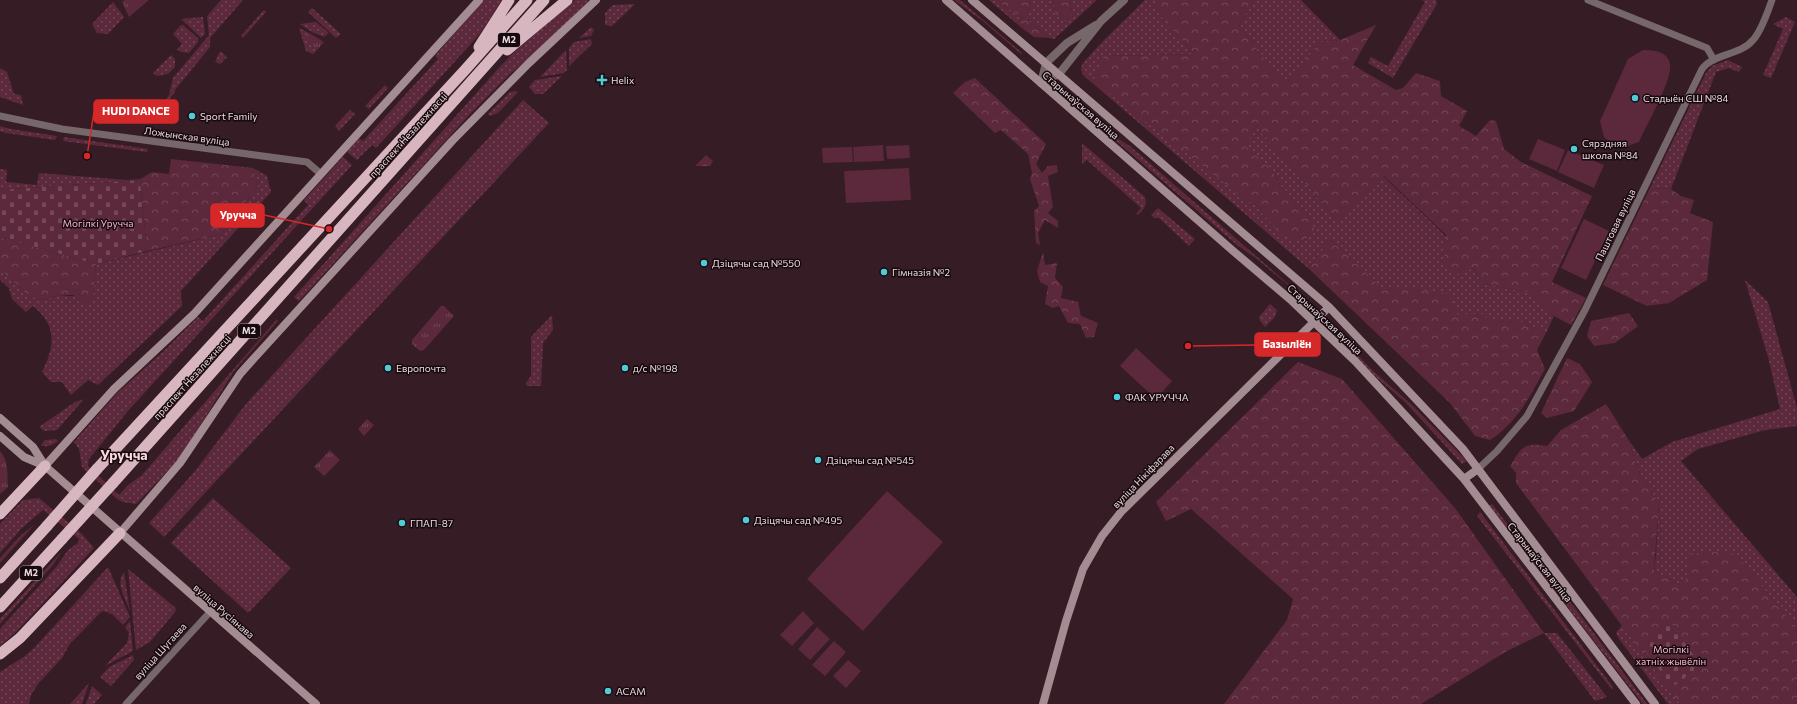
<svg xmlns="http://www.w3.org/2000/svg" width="1797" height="704" viewBox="0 0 1797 704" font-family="Commissioner,sans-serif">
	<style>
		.grass { fill: url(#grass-dots) }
		.forest { fill: url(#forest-crowns) }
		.cemetery { fill: url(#cemetery-stones) }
		.park { fill: url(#park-tufts) }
		.garden { fill: #5b293b }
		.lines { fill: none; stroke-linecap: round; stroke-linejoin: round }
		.minor { stroke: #76676b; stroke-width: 7 }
		.tertiary { stroke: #76676b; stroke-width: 8 }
		.secondary { stroke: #a48c93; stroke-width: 8 }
		.trunk { stroke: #d8b6bf; stroke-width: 11 }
		.trunk-bridge { stroke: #d8b6bf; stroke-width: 11 }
		.poi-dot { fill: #52cbd8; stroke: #160a0e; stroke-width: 1.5 }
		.labels { text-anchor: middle; stroke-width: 3; stroke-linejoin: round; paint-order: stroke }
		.shield { fill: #160a0e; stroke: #ac9ba0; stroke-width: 1 }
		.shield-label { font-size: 9px; font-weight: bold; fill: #ecd9de }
		.poi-label { font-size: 10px; fill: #ecd9de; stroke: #160a0e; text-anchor: start }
		.street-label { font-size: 10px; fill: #ecd9de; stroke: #160a0e }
		.park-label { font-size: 10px; fill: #f7b7ca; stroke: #160a0e }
		.district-label { font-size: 14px; font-weight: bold; fill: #fdd8e2; stroke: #160a0e }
		.leader { fill: none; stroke: #d62828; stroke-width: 1.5 }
		.callout-dot { fill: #d62828; stroke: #160a0e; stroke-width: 1.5 }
		.callout { fill: #d62828; stroke: #d62828; stroke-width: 1.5 }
		.callout-label { font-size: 11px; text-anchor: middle; font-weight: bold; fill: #fff }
	</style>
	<defs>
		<pattern id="grass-dots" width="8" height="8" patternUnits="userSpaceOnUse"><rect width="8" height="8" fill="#5b293b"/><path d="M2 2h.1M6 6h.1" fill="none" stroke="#734757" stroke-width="1.8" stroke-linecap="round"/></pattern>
		<pattern id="forest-crowns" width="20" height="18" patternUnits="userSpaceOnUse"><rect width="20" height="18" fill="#5b293b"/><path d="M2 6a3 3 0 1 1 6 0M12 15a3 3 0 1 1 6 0" fill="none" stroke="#734757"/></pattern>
		<pattern id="cemetery-stones" width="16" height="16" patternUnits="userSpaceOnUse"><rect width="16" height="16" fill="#5b293b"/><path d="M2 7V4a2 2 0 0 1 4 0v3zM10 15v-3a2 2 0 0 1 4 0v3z" fill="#734757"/></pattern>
		<pattern id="park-tufts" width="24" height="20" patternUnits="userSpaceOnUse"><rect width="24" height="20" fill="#5b293b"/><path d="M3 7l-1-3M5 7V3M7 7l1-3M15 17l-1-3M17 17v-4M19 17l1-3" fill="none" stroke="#734757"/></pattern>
	</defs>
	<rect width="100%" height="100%" fill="#361c24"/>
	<path class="grass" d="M 221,0 L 243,0 L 210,38 L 210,47 L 175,90 L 175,92 L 162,108 L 159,110 L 169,95 L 173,78 L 209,35 L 207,16 Z
		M 483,0 L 502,0 L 479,35 L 376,148 L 372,145 L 357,160 L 347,152 L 359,138 L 363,141 L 438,59 L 435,56 Z
		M 575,0 L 589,0 L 527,61 L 511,73 L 471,113 L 299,301 L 294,297 L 497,70 L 513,53 Z
		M 954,0 L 960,0 L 1022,53 L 1021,54 L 984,22 Z
		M 989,0 L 997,0 L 1005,7 L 1021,16 L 1023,29 Z
		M 1029,0 L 1053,0 L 1055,12 L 1073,21 L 1070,0 L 1097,0 L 1054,39 L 1050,38 L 1026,19 L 1031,6 Z
		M 1145,0 L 1159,0 L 1153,7 L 1194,54 L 1104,56 L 1245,199 L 1257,206 L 1264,216 L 1302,241 L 1313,234 L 1310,216 L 1280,185 L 1272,170 L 1245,147 L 1256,126 L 1337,220 L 1383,176 C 1418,211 1457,241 1483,284 L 1529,292 L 1554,316 L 1546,333 L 1523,322 L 1489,321 L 1482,314 L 1457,314 L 1393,288 L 1381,287 L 1331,240 L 1308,268 L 1083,75 L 1081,70 L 1082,64 L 1104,40 Z
		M 1254,0 L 1301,0 L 1340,40 L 1321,41 L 1285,85 L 1239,26 Z
		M 1422,0 L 1436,0 L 1437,4 L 1393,78 L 1368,63 L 1371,57 L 1388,66 L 1425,2 Z
		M 113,2 L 124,17 L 108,34 L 97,33 L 92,24 Z
		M 635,4 L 612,26 L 605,25 L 605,13 L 613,5 Z
		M 312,8 L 341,34 L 336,38 L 308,12 Z
		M 264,10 L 266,12 L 243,38 L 241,36 Z
		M 203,17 L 205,34 L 201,38 L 181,19 Z
		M 1786,17 L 1795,22 L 1771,78 L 1763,75 L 1783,29 L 1773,24 Z
		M 316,22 L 329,33 L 324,37 L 312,32 L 300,24 Z
		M 181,25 L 183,25 L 198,38 L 198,42 L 189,53 L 181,52 L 177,49 L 182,44 L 173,34 Z
		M 591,27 L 594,30 L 591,36 L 579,38 Z
		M 299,28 L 309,33 L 306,37 L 316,51 L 313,54 L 306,51 Z
		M 591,39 L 592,44 L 569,66 L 569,48 L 574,42 Z
		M 566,50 L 567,70 L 564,73 L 540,77 Z
		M 220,51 L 227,57 L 220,64 L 215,62 Z
		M 171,55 L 175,59 L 175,67 L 168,74 L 157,76 L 153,73 Z
		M 1728,60 L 1742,67 L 1739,72 L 1729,68 L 1716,72 L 1671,189 L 1650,188 L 1706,73 L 1712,66 Z
		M 0,68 L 7,72 L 14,94 L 21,95 L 23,105 L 0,97 Z
		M 562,76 L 543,94 L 535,94 L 529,87 L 535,80 Z
		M 385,85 L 388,88 L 369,109 L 365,106 Z
		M 516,91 L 518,92 L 498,113 L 490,116 L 488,114 L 510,92 Z
		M 523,100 L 549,123 L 164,537 L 149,523 L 195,471 L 246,404 Z
		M 1073,102 L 1112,135 L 1130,146 L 1295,290 L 1295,291 L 1257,259 L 1237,245 L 1072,103 Z
		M 350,110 L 355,114 L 339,131 L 335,126 Z
		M 0,126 L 11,129 L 57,136 L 55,140 L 6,133 L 0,131 Z
		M 64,137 L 148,149 L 147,152 L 63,141 Z
		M 1082,143 L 1145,197 C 1147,206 1144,209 1138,215 L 1136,214 L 1141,208 L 1087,160 L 1082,164 Z
		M 343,157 L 352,165 L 127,412 L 89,459 L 88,466 L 119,495 L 127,486 L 142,475 L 277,319 L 278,321 L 234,371 L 180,458 L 136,504 L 123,502 L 117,499 L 82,467 L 79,449 L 74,442 L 117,393 L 166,349 L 198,317 L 203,321 L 308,205 L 304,200 Z
		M 253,168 L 267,176 L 271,192 L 181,291 L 182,306 L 98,385 L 88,380 L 71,395 L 62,382 L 51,382 L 42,372 C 55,346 57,325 33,306 L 26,312 L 12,299 L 9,288 L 0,280 L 0,269 L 29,296 L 44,300 L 59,295 L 93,298 L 96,264 L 222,234 L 258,186 Z
		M 0,169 L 7,170 L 6,182 L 37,185 L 39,173 L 127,180 L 140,179 L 152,172 L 140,180 L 0,190 Z
		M 1158,208 L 1195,239 L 1189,246 L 1159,218 L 1155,218 L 1151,215 Z
		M 1745,280 L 1768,302 L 1797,408 L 1797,426 L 1765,430 L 1698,449 L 1681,461 L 1797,597 L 1797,632 L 1793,625 L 1736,554 L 1685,587 L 1654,571 L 1656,554 L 1659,503 L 1640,475 L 1628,439 L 1642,459 L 1672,442 L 1780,409 L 1768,357 Z
		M 1270,304 L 1277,310 L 1275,317 L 1265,327 L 1260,321 L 1259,317 Z
		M 552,315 L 553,330 L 543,343 L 541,386 L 527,386 L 526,383 L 531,376 L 531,337 Z
		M 1341,337 L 1371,369 L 1411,404 L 1467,461 L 1462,464 L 1405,402 L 1369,371 L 1339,338 Z
		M 84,399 L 57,430 L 44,431 L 39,427 L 75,402 Z
		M 56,439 L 58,441 C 53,445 47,448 41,445 L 45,440 Z
		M 39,498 L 82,534 L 94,548 L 17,631 L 0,646 L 0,629 L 57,566 L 68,550 L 78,543 L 79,539 L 43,510 L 22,528 L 0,553 L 0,524 L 23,500 Z
		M 213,498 L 291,568 L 248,613 L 171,543 Z
		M 1492,504 L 1529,553 L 1538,559 L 1647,704 L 1643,704 L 1489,506 Z
		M 1480,512 L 1613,687 L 1612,690 L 1477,516 Z
		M 35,524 L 0,563 L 0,558 L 20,536 Z
		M 62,551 L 53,565 L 0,624 L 0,619 Z
		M 108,567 L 130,617 L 123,625 L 112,614 L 103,611 L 100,613 L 69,645 L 62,658 L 38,684 L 31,695 L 29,704 L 0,704 L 0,672 L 25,656 L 35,647 Z
		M 128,569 L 176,608 L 175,612 L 150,642 L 136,650 Z
		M 124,572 L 130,611 C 125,598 115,584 124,572 Z
		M 130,621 L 133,651 L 105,666 L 127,643 L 129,633 L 125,627 Z
		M 1622,625 L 1680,704 L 1668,704 L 1619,639 L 1616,633 Z
		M 1544,633 L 1557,633 L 1607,697 L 1595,701 Z
		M 133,655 L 134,660 L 111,686 L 100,677 L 109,667 Z
		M 89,683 L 82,704 L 70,704 Z
		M 92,686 L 102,695 L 94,704 L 86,704 Z"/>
	<path class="forest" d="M 997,0 L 1029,0 L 1031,6 L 1026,19 L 1050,38 L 1034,37 L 1023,29 L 1021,16 L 1005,7 Z
		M 1053,0 L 1070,0 L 1073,21 L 1061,21 L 1055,12 Z
		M 1159,0 L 1254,0 L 1239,26 L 1285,85 L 1321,41 L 1340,40 L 1376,25 L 1353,65 L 1396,90 L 1403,88 L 1416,73 L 1440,81 L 1441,96 L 1467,111 L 1459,126 L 1476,136 L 1490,120 L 1496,121 L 1504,149 L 1521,162 L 1592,196 L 1552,282 L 1586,298 L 1571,325 L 1554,316 L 1529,292 L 1483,284 L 1473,268 L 1460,275 L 1444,266 L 1446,235 L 1384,176 L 1338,221 L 1256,126 L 1246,147 L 1272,170 L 1280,185 L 1310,216 L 1314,228 L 1313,234 L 1302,241 L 1293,240 L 1282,235 L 1264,216 L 1257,206 L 1245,199 L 1093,81 L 1104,56 L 1194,54 L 1153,7 Z
		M 975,78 L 1046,144 L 1036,164 L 1042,173 L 1048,166 L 1057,165 L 1058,172 L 1048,176 L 1053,207 L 1048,213 L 1058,221 L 1058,228 L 1045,220 L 1038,233 L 1040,245 L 1036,243 L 1034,211 L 1039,206 L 1030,179 L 1032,173 L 1028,154 L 1001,130 L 995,133 L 953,93 L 965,82 Z
		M 706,155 L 713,161 L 710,166 L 695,166 Z
		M 171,159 L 253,168 L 258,186 L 222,234 L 147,251 L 140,180 L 152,172 L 169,174 Z
		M 1650,188 L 1671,189 L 1681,196 L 1694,200 L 1690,213 L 1713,222 L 1707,280 L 1669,303 L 1647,306 L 1603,285 Z
		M 0,237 L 96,264 L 93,298 L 84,304 L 73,295 L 59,295 L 44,300 L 29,296 L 0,269 Z
		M 1331,240 L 1381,287 L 1418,288 L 1449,294 L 1457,314 L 1482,314 L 1489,321 L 1523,322 L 1546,333 L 1537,350 L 1545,369 C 1530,396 1517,423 1490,440 L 1475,436 L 1450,403 L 1308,268 Z
		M 1043,252 L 1045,265 L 1057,263 L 1055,278 L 1063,287 L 1061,298 L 1078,302 L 1081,316 L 1098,323 L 1094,337 L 1086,338 L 1080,324 L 1068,323 L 1059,306 L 1053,308 L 1045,304 L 1048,286 L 1040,282 L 1037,271 Z
		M 1629,313 L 1638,326 L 1615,343 L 1594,346 L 1587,336 L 1591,321 Z
		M 1567,358 L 1580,364 L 1592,382 L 1574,411 L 1547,418 L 1541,413 Z
		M 1298,362 L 1342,379 L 1455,508 L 1544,633 L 1507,651 L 1421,704 L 1224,704 L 1287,620 L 1293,599 L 1191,509 L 1166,521 L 1156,502 Z
		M 1606,404 L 1628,439 L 1640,475 L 1659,503 L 1654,571 L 1685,587 L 1689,554 L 1714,552 L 1736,554 L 1793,625 L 1797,632 L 1797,704 L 1680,704 L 1516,483 L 1516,473 L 1510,466 C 1522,447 1523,442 1547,446 L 1561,430 Z"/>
	<path class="cemetery" d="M 140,180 L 147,251 L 96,264 L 0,237 L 0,190 Z
		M 1671,623 L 1701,666 L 1672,687 L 1641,644 Z"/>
	<path class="park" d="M 124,0 L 149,0 L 129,17 L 122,2 Z
		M 309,33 L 324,42 L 316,51 L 306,37 Z
		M 441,306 L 444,306 L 454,316 L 424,350 L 420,351 L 412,344 L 412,340 Z
		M 367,419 L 374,425 L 364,436 L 358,429 Z
		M 330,450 L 340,460 L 324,476 L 314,467 Z
		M 0,451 C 9,460 7,476 8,487 L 0,494 Z"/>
	<path class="garden" d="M 1643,50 C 1653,50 1668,51 1670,64 C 1673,79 1646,126 1639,142 L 1625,147 L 1613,146 L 1604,137 L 1600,121 L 1628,59 Z
		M 1538,139 L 1565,150 L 1557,171 L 1529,159 Z
		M 883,145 L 884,161 L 854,162 L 853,147 Z
		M 909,145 L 910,158 L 887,159 L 886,146 Z
		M 852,147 L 853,162 L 823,163 L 822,148 Z
		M 1568,150 L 1604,165 L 1594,188 L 1558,172 Z
		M 909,168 L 911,200 L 846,203 L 844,171 Z
		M 1584,219 L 1609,231 L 1586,280 L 1561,268 Z
		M 1136,348 L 1172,381 L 1156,399 L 1120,366 Z
		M 887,491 L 943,542 L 863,631 L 807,579 Z
		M 803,611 L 814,623 L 792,646 L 780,635 Z
		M 817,627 L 830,639 L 810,660 L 798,649 Z
		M 834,641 L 846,652 L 825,676 L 812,665 Z
		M 848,660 L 861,671 L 846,688 L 833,676 Z"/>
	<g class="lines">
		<path class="minor" d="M 1588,0 L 1707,48 L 1714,60
			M 0,116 L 62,129 L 307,162 L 321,174
			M 1478,469 L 1497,451 L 1527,416 L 1585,310 L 1702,69 C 1714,53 1740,56 1753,40 C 1762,30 1767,13 1772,0
			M 126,704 L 210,612"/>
		<path class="tertiary" d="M 1041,83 L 1059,74 L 1101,21 L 1124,0
			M 1041,83 L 1046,63 L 1067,43 L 1096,25"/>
		<path class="secondary" d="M 946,0 L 1232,250 L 1292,301 L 1355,361 L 1464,479 L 1636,704
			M 972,0 L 1329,307 L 1463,449 L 1655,704
			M 0,418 L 33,447 L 45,466 L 316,704
			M 0,436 L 24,457 L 45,466
			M 45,466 L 114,389 L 194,314 L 479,0
			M 1464,479 L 1478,469
			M 120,533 L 180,463 L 240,374 L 248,365 L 453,140 L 529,63 L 596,0
			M 1043,704 L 1066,621 L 1083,569 L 1102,536 L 1121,512 L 1329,307"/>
		<path class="trunk" d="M 479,47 L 509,0
			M 507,50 L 567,0
			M 97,469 L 465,70 L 527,0
			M 113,483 L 544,0
			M 0,514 L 45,466
			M 0,578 L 47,526
			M 0,607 L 62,539
			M 0,654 L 20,638 L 120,533"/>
		<path class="trunk-bridge" d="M 47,526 L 97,469
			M 62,539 L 113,483"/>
	</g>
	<g class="poi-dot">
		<path d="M600 74h4v4h4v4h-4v4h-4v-4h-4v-4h4z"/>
		<circle cx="1635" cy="98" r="4"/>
		<circle cx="192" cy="116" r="4"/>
		<circle cx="1574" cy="149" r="4"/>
		<circle cx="704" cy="263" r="4"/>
		<circle cx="884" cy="272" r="4"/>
		<circle cx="388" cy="368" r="4"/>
		<circle cx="625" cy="368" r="4"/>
		<circle cx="1117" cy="397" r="4"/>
		<circle cx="818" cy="460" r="4"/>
		<circle cx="746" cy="520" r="4"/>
		<circle cx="402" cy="523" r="4"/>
		<circle cx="608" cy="691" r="4"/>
	</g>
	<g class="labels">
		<g class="shield">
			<rect x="498" y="33" width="22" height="14" rx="3"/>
			<rect x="238" y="324" width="22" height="14" rx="3"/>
			<rect x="20" y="566" width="22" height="14" rx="3"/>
		</g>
		<g class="shield-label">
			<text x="509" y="43">М2</text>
			<text x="249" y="334">М2</text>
			<text x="31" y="576">М2</text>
		</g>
		<g class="poi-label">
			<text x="611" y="84">Helix</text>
			<text x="1643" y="102">Стадыён СШ №84</text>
			<text x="200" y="120">Sport Family</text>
			<text x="1582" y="147">Сярэдняя<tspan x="1582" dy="12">школа №84</tspan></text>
			<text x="712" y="267">Дзіцячы сад №550</text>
			<text x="892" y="276">Гімназія №2</text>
			<text x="396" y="372">Европочта</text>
			<text x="633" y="372">д/с №198</text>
			<text x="1125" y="401">ФАК УРУЧЧА</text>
			<text x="826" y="464">Дзіцячы сад №545</text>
			<text x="754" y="524">Дзіцячы сад №495</text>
			<text x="410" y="527">ГПАП-87</text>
			<text x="616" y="695">АСАМ</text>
		</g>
		<g class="street-label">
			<text transform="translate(1081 105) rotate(41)" y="4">Старынаўская вуліца</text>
			<text transform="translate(408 135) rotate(-48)" y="4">праспект Незалежнасці</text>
			<text transform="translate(187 136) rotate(8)" y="4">Ложынская вуліца</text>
			<text transform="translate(1615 225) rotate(-64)" y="4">Паштовая вуліца</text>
			<text transform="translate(1325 319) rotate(43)" y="4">Старынаўская вуліца</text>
			<text transform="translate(192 377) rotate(-48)" y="4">праспект Незалежнасці</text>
			<text transform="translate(1143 476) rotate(-46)" y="4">вуліца Нікіфарава</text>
			<text transform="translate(1540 562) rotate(52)" y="4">Старынаўская вуліца</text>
			<text transform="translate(224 611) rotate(41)" y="4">вуліца Русіянава</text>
			<text transform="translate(160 651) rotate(-48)" y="4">вуліца Шугаева</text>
		</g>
		<g class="park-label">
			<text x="98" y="227">Могілкі Уручча</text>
			<text x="1671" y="653">Могілкі<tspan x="1671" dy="12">хатніх жывёлін</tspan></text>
		</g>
		<g class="district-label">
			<text x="124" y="460">Уручча</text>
		</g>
	</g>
	<path class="leader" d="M87 156L94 112M329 229L264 215M1188 346L1255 345"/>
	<g class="callout-dot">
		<circle cx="87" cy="156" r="4"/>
		<circle cx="329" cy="229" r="4"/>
		<circle cx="1188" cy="346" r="4"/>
	</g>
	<g class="callout">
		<rect x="94" y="100" width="84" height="23" rx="4"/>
		<rect x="211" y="204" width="53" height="23" rx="4"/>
		<rect x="1255" y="333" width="65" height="23" rx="4"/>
	</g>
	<g class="callout-label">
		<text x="136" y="115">HUDI DANCE</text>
		<text x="238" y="219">Уручча</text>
		<text x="1287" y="348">Базыліён</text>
	</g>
</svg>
